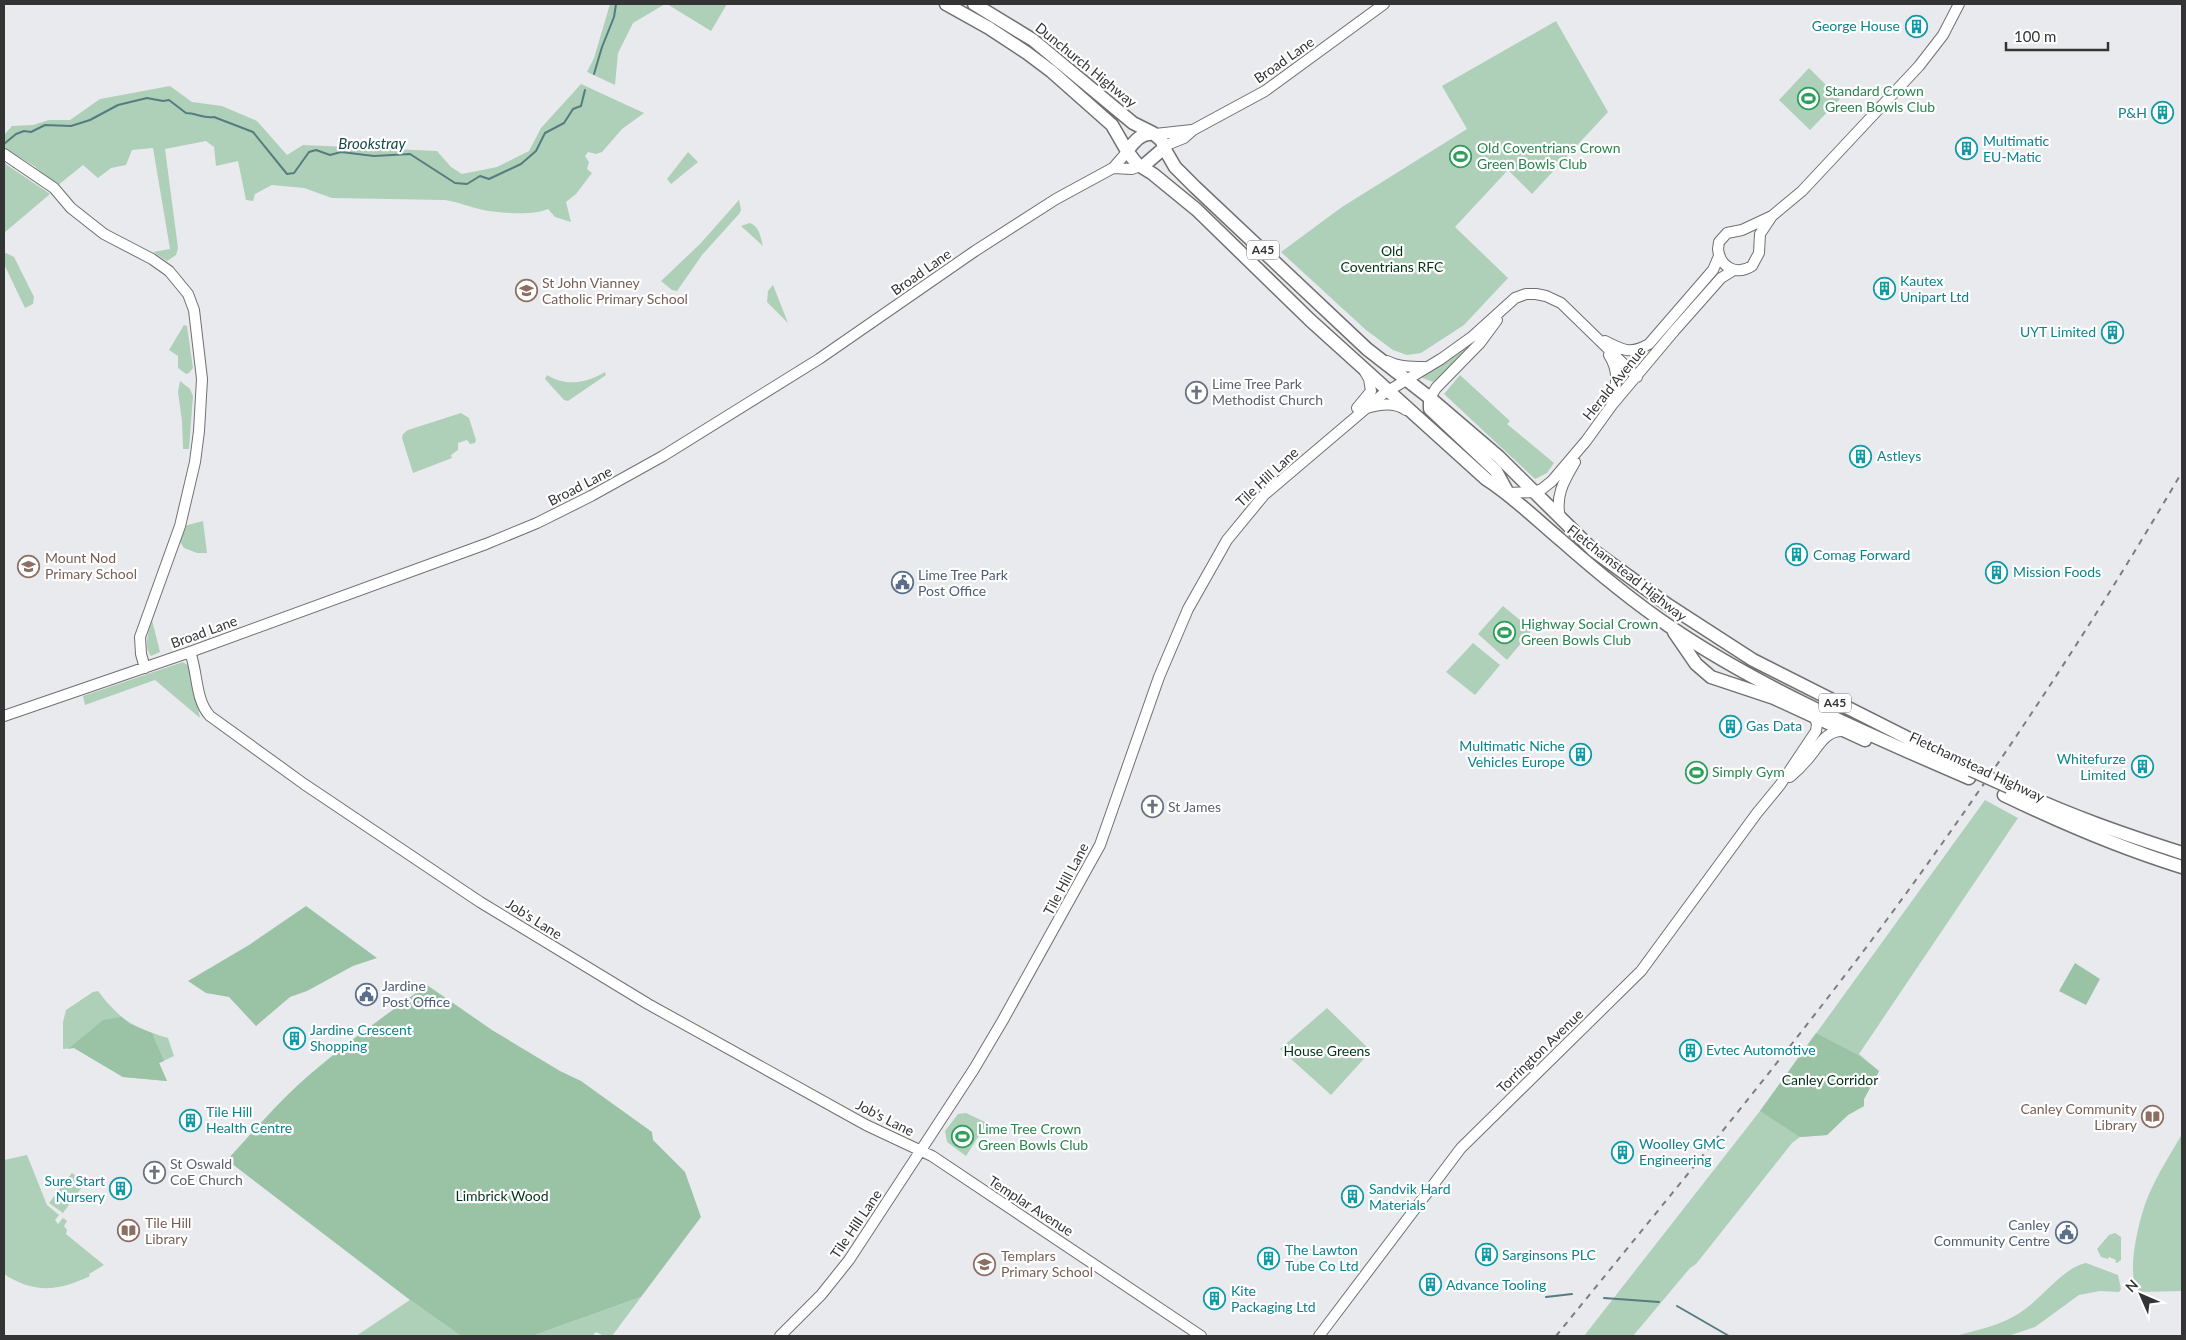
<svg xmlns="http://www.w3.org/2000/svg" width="2186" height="1340" viewBox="0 0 2186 1340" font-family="Lato,sans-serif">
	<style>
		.green { fill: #aed0b8 }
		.forest { fill: #9ac3a6 }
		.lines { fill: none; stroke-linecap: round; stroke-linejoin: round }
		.stream { stroke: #557c7f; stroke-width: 2 }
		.secondary-casing { stroke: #707073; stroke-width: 12 }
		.highway-casing { stroke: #707073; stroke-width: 15 }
		.secondary { stroke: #fff; stroke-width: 10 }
		.highway { stroke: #fff; stroke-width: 12 }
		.rail { stroke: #7d7d7f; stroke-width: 2; stroke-dasharray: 6 6; stroke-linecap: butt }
		.highway-bridge-casing { stroke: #707073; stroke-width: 15; stroke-linecap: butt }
		.highway-bridge { stroke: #fff; stroke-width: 12 }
		.labels { text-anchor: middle; stroke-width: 4.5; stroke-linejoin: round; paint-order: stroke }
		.shield { fill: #fff; stroke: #717172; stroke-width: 1 }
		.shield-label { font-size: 12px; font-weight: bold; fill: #343435 }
		.culture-label { font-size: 14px; fill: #0d838f; stroke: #fff; text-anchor: start }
		.street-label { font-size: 14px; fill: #343435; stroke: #fff }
		.leisure-label { font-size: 14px; fill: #27864d; stroke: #fff; text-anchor: start }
		.park-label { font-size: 14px; fill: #003318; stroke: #fff }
		.education-label { font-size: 14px; fill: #785e54; stroke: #fff; text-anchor: start }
		.worship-label { font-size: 14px; fill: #5b616d; stroke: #fff; text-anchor: start }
		.service-label { font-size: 14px; fill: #4e5e75; stroke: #fff; text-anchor: start }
		.water-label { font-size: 15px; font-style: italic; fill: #13474a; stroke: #fff }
	</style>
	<rect width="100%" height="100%" fill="#e9eaed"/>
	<path class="green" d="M 610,4 L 665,4 L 633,23 L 618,53 L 615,85 L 587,72 L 594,58 Z
		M 667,4 L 727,4 L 711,31 Z
		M 1556,21 L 1608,112 L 1532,194 L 1508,170 L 1455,227 L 1508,278 L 1464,325 L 1421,353 L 1407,355 L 1393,350 L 1366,330 L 1281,252 L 1342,207 L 1467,129 L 1442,86 Z
		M 1809,68 L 1840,99 L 1810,130 L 1779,100 Z
		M 581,84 L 644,113 L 622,129 L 602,152 L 596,154 L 588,152 L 585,156 L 589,162 L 587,169 L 592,173 L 576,194 L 566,202 L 571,222 L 555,217 L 548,209 C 533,216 500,213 483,210 C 470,207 458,202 445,200 L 332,198 L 304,188 L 272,185 L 255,194 L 253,201 L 246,200 L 238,161 L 216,166 L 214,147 L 206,141 L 165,149 L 178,248 L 176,255 L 167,261 L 153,252 L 170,249 L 153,148 L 132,150 L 126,165 L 111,168 L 98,178 L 83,165 L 57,186 L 34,166 L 4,148 L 4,135 L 12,126 L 33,125 L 49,120 L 70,120 L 100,99 L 170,86 L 192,102 L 222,106 L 257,121 L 287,155 L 303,145 L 437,151 L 451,167 L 462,174 L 497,167 L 529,151 L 541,128 Z
		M 688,152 L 698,162 L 671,184 L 667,179 Z
		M 4,163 L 50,194 L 4,233 Z
		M 739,200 L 741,210 L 739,214 L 702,255 L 677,291 L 672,290 L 661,281 L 700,244 Z
		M 750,223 C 760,227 760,236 763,246 L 741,226 Z
		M 6,253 L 14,257 L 34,297 L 33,304 L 25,308 L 4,264 L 4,254 Z
		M 773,285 L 788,323 L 767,302 L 768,291 Z
		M 184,325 L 187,326 L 193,368 L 189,373 L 186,374 L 178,368 L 178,356 L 169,350 Z
		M 1482,335 L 1460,359 L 1433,382 L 1420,377 L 1467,347 Z
		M 605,372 L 606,375 L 568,401 L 564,400 L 545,379 L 547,375 C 566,387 587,383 605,372 Z
		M 1460,375 L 1510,421 L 1507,424 L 1554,463 L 1547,473 L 1535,479 L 1444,394 Z
		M 180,381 L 190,389 L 193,396 L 189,449 L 183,449 L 182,421 L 178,392 Z
		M 461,413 L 469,418 L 476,440 L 475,443 L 470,444 L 467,440 L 458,443 L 458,450 L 451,455 L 452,458 L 413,473 L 402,438 L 403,434 L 408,430 Z
		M 203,521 L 207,553 L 197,553 L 184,548 L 179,540 L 184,526 Z
		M 1503,606 L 1532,630 L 1507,660 L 1478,634 Z
		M 152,620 L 160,652 L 151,656 C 143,646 149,631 152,620 Z
		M 1473,643 L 1500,665 L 1475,695 L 1446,672 Z
		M 183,662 L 189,666 L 191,671 L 200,718 L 155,680 L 85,705 L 83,696 Z
		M 1985,800 L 2018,818 L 1859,1054 L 1879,1071 L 1864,1099 L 1864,1106 L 1848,1115 L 1827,1135 L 1800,1137 L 1792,1143 L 1696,1264 L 1690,1268 L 1633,1336 L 1584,1336 L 1760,1111 Z
		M 98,991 C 120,1020 134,1028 168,1038 L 174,1056 L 159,1063 L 167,1081 L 123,1077 L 74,1048 L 63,1049 L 63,1022 L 66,1010 L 93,992 Z
		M 1327,1008 L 1371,1051 L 1331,1095 L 1280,1049 Z
		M 966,1113 L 987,1123 L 966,1156 L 947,1142 L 945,1131 L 958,1114 Z
		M 2182,1134 L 2182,1291 L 2140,1292 C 2123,1279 2141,1210 2150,1192 C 2159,1172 2171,1153 2182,1134 Z
		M 27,1155 L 47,1205 L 59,1215 L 55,1220 L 58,1224 L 63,1218 L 67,1221 L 64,1226 L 67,1230 L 66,1234 L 104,1265 L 89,1274 L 90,1276 C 59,1291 34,1294 4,1274 L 4,1160 Z
		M 72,1173 L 85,1183 L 63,1213 L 49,1203 Z
		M 2115,1233 L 2121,1237 L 2121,1260 L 2117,1263 L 2115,1262 L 2116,1260 L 2109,1257 L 2108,1259 L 2101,1257 L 2097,1249 L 2109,1235 Z
		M 2086,1263 L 2118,1275 L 2121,1289 L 2119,1292 L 2100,1291 L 2079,1295 L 2035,1327 L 2008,1336 L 1955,1336 C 1978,1330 2002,1325 2021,1312 C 2041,1299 2064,1267 2086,1263 Z
		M 641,1297 L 612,1336 L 604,1336 L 596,1332 L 592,1336 L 532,1336 Z
		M 410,1300 L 461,1336 L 356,1336 Z"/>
	<path class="forest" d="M 306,906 L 377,958 L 353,966 L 307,991 L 290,997 L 256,1026 L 229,997 L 206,993 L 188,981 L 249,945 Z
		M 2075,963 L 2100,979 L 2086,1005 L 2059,991 Z
		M 427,985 L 492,1030 L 560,1071 L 581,1081 L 652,1132 L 653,1140 L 685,1172 L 701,1217 L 641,1297 L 532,1336 L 461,1336 L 410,1300 L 227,1160 C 251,1134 273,1108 299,1084 C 339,1048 383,1017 427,985 Z
		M 121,1017 L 130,1024 L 152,1033 L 164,1061 L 159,1063 L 167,1081 L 123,1077 L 74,1048 L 68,1049 L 103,1020 Z
		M 1816,1033 L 1858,1055 L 1879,1071 L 1864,1099 L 1864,1106 L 1848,1115 L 1827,1135 L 1800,1137 L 1760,1111 Z"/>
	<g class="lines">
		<path class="stream" d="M 594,74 L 602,47 L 614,17 L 616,4
			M 4,144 L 16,134 L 24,131 L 31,132 L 45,125 L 71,126 L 90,120 L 118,105 L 147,98 L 163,101 L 169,100 L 186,113 C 196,113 204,119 214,117 L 253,132 L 287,174 L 294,173 L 309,152 L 316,150 L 330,155 L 341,152 L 374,156 L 410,154 L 455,183 L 467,184 L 480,176 L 489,179 L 521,164 L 536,151 L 545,133 L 564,123 L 573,109 L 581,106 L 585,90
			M 1546,1297 L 1572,1294
			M 1604,1298 L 1659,1302
			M 1677,1306 L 1729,1336"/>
		<defs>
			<path id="secondary" d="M 1155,134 L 1192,130
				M 1164,146 L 1184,138 L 1193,130 L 1265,91 L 1384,4
				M 4,154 L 54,188 L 71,208 L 104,234 L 152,259 L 169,271 L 188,294 L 194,310 L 202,379 L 199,431 L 195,462 L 180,526 L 140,637 L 141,654 L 145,668
				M 1113,168 L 1132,169 L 1140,166
				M 1772,216 L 1760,234 L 1759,253 L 1752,266 C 1736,276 1720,267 1718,249 L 1719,242 L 1727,233 L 1742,230 L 1772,216 L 1802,191 L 1919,66 L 1943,35 L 1959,4
				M 1605,341 C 1623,350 1630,355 1649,344 L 1713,270 L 1719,256
				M 1609,355 C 1620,372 1616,386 1612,405
				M 1387,361 C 1398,367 1411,367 1424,367
				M 1430,398 L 1436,388 L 1480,343 L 1497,320
				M 1357,408 L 1371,391 L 1369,379 L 1365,372
				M 1367,408 C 1381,404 1394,402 1406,410
				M 1508,493 L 1534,492 L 1542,489 L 1552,481 L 1586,441 L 1612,405 L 1675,330 L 1721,278 L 1734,270
				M 1560,518 C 1555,495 1564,481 1575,462
				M 190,652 C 198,673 195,700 210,716 L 304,784 L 480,902 L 648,1004 L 866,1125 L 932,1156 L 1201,1336
				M 4,716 L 190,652 L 486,544 L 537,523 L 591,496 L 663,456 L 819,359 L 975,251 L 1056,199 L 1113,168 L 1127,152
				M 1790,777 C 1796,772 1802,766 1807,760 C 1818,748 1824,731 1842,731
				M 780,1336 L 821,1295 L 849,1260 L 974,1069 L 1003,1020 L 1100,845 L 1159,677 L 1188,609 L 1227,540 L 1264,495 L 1383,394 L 1441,359 L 1473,336 L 1515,298 L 1526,294 L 1536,294 L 1546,296 L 1561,303 L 1637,377
				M 1319,1336 L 1461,1148 L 1641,971 L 1757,813 L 1780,785 L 1816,731 L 1817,724 L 1815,718"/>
			<path id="highway" d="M 946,4 L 989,28 L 1027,53 L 1051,71 L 1112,125 L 1127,151
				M 974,4 L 1033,40 L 1133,123 L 1153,133
				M 1164,148 L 1175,167 L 1195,187 L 1367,349 L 1430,398 L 1499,457 L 1594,551 L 1668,605 L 1753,660 L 1971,770
				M 1142,167 L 1164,148 L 1162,141 L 1154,134 C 1141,132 1134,142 1127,151 L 1137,164 L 1153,174 L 1197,210 L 1310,320 L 1486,479 C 1514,497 1537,520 1562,541 C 1596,571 1631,600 1669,626 C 1758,687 1869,735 1969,778
				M 1430,398 L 1430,409 L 1496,471 L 1508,493
				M 1674,632 L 1696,664 L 1711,677 L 1774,698 L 1865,740
				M 2009,787 C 2065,814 2123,834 2182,853
				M 2004,795 C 2062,823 2120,848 2182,867"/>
		</defs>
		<use href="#secondary" class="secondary-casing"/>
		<use href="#highway" class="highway-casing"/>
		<use href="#secondary" class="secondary"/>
		<use href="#highway" class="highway"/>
		<path class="rail" d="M 1556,1336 C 1663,1204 1772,1073 1874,937 C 1985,788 2088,633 2182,472"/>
		<defs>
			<path id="highway-bridge" d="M 1971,770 L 2009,787"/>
		</defs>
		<use href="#highway-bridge" class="highway-bridge-casing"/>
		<use href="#highway-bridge" class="highway-bridge"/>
	</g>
	<defs>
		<symbol id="building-ring" viewBox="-11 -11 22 22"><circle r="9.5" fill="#fff" stroke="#0f9aa8" stroke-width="1.5"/><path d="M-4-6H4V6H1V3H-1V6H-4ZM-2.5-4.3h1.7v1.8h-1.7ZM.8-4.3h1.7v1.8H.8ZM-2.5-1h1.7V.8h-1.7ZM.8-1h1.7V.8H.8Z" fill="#0f9aa8"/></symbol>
		<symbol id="stadium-ring" viewBox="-11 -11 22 22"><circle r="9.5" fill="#fff" stroke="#2e9e5b" stroke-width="1.5"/><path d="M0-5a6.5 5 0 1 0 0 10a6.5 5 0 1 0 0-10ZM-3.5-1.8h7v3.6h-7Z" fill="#2e9e5b"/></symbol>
		<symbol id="school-ring" viewBox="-11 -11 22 22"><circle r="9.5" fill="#fff" stroke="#8d6e63" stroke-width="1.5"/><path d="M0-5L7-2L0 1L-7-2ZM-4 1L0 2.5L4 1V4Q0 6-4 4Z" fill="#8d6e63"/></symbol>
		<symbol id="church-ring" viewBox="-11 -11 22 22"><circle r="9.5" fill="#fff" stroke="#6b7280" stroke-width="1.5"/><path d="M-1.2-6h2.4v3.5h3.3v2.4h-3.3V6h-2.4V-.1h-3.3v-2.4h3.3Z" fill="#6b7280"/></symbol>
		<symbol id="civic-ring" viewBox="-11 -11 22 22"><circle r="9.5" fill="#fff" stroke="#5c6f8a" stroke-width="1.5"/><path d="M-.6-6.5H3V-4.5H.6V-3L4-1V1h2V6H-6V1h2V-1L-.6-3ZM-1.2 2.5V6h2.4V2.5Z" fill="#5c6f8a"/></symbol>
		<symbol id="library-ring" viewBox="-11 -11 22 22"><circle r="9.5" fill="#fff" stroke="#8d6e63" stroke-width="1.5"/><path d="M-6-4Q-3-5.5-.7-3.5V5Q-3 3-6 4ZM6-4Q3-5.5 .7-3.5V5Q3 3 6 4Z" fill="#8d6e63"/></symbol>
	</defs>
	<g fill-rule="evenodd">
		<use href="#building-ring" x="1904" y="14" width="25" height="25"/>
		<use href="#stadium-ring" x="1796" y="86" width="25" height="25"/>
		<use href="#building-ring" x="2150" y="100" width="25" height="25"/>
		<use href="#building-ring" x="1954" y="136" width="25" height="25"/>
		<use href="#stadium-ring" x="1448" y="144" width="25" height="25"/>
		<use href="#building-ring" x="1872" y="276" width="25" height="25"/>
		<use href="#school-ring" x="514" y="278" width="25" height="25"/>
		<use href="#building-ring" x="2100" y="320" width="25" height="25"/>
		<use href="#church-ring" x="1184" y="380" width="25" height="25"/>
		<use href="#building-ring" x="1848" y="444" width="25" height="25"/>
		<use href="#building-ring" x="1784" y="542" width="25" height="25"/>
		<use href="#school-ring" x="16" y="554" width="25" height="25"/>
		<use href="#building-ring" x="1984" y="560" width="25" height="25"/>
		<use href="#civic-ring" x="890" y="570" width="25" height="25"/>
		<use href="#stadium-ring" x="1492" y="620" width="25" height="25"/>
		<use href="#building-ring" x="1718" y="714" width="25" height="25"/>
		<use href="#building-ring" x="1568" y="742" width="25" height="25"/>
		<use href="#building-ring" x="2130" y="754" width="25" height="25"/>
		<use href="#stadium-ring" x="1684" y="760" width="25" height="25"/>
		<use href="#church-ring" x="1140" y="794" width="25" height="25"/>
		<use href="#civic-ring" x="354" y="982" width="25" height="25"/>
		<use href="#building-ring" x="282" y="1026" width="25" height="25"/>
		<use href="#building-ring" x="1678" y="1038" width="25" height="25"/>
		<use href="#library-ring" x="2140" y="1104" width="25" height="25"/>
		<use href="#building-ring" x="178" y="1108" width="25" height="25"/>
		<use href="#stadium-ring" x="950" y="1124" width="25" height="25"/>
		<use href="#building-ring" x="1610" y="1140" width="25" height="25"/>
		<use href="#church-ring" x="142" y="1160" width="25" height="25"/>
		<use href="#building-ring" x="108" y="1176" width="25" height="25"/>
		<use href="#building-ring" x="1340" y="1184" width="25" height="25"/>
		<use href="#library-ring" x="116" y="1218" width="25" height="25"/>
		<use href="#civic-ring" x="2054" y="1220" width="25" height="25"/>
		<use href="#building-ring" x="1474" y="1242" width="25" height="25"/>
		<use href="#building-ring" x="1256" y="1246" width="25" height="25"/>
		<use href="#school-ring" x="972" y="1252" width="25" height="25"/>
		<use href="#building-ring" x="1418" y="1272" width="25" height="25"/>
		<use href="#building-ring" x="1202" y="1286" width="25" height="25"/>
	</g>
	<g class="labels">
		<g class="shield">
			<rect x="1247" y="240.5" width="32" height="19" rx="4"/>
			<rect x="1819" y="693.5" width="32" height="19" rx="4"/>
		</g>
		<g class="shield-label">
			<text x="1263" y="254">A45</text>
			<text x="1835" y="707">A45</text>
		</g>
		<g class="culture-label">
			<text x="1900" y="31" text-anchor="end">George House</text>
			<text x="2147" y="118" text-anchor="end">P&amp;H</text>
			<text x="1983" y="146">Multimatic<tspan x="1983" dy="16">EU-Matic</tspan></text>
			<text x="1900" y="286">Kautex<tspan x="1900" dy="16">Unipart Ltd</tspan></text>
			<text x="2096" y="337" text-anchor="end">UYT Limited</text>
			<text x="1877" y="461">Astleys</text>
			<text x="1813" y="560">Comag Forward</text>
			<text x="2013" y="577">Mission Foods</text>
			<text x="1746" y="731">Gas Data</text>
			<text x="1565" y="751" text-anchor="end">Multimatic Niche<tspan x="1565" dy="16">Vehicles Europe</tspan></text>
			<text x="2126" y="764" text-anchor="end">Whitefurze<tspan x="2126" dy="16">Limited</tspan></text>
			<text x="310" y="1035">Jardine Crescent<tspan x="310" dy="16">Shopping</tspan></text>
			<text x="1706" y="1055">Evtec Automotive</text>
			<text x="206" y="1117">Tile Hill<tspan x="206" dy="16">Health Centre</tspan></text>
			<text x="1639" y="1149">Woolley GMC<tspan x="1639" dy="16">Engineering</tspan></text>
			<text x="105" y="1186" text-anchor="end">Sure Start<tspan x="105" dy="16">Nursery</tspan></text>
			<text x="1369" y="1194">Sandvik Hard<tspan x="1369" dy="16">Materials</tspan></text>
			<text x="1285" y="1255">The Lawton<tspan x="1285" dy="16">Tube Co Ltd</tspan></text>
			<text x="1502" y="1260">Sarginsons PLC</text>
			<text x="1446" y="1290">Advance Tooling</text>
			<text x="1231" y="1296">Kite<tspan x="1231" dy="16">Packaging Ltd</tspan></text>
		</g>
		<g class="street-label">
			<text transform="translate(1284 60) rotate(-35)" y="5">Broad Lane</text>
			<text transform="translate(1086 65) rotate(39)" y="5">Dunchurch Highway</text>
			<text transform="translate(921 272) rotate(-35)" y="5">Broad Lane</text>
			<text transform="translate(1614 383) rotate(-51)" y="5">Herald Avenue</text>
			<text transform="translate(1267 477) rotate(-43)" y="5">Tile Hill Lane</text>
			<text transform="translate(580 486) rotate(-27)" y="5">Broad Lane</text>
			<text transform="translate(1627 573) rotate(38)" y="5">Fletchamstead Highway</text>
			<text transform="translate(204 632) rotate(-20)" y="5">Broad Lane</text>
			<text transform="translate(1977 767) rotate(25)" y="5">Fletchamstead Highway</text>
			<text transform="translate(1066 879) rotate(-62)" y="5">Tile Hill Lane</text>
			<text transform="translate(534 919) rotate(32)" y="5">Job's Lane</text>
			<text transform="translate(1540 1051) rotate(-44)" y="5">Torrington Avenue</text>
			<text transform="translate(885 1118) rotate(27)" y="5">Job's Lane</text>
			<text transform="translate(1031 1206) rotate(33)" y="5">Templar Avenue</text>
			<text transform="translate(856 1224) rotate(-56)" y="5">Tile Hill Lane</text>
		</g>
		<g class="leisure-label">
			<text x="1825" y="96">Standard Crown<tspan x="1825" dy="16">Green Bowls Club</tspan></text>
			<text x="1477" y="153">Old Coventrians Crown<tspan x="1477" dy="16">Green Bowls Club</tspan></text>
			<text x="1521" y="629">Highway Social Crown<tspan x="1521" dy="16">Green Bowls Club</tspan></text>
			<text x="1712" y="777">Simply Gym</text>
			<text x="978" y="1134">Lime Tree Crown<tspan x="978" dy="16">Green Bowls Club</tspan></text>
		</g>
		<g class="park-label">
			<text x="1392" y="256">Old<tspan x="1392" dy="16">Coventrians RFC</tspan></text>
			<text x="1327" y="1056">House Greens</text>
			<text x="1830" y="1085">Canley Corridor</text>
			<text x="502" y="1201">Limbrick Wood</text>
		</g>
		<g class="education-label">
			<text x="542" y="288">St John Vianney<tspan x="542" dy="16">Catholic Primary School</tspan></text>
			<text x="45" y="563">Mount Nod<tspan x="45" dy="16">Primary School</tspan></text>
			<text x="2137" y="1114" text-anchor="end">Canley Community<tspan x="2137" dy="16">Library</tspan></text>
			<text x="145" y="1228">Tile Hill<tspan x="145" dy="16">Library</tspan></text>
			<text x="1001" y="1261">Templars<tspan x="1001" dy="16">Primary School</tspan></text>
		</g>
		<g class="worship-label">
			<text x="1212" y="389">Lime Tree Park<tspan x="1212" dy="16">Methodist Church</tspan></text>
			<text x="1168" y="812">St James</text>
			<text x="170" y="1169">St Oswald<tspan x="170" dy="16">CoE Church</tspan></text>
		</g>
		<g class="service-label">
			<text x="918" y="580">Lime Tree Park<tspan x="918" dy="16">Post Office</tspan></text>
			<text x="382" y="991">Jardine<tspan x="382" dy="16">Post Office</tspan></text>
			<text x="2050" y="1230" text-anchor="end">Canley<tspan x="2050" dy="16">Community Centre</tspan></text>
		</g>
		<g class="water-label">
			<text x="372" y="149">Brookstray</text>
		</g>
	</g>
	<rect width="2186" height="1340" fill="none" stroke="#343435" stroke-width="10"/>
	<g transform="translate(2141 1295) rotate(315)" stroke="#ffffff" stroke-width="4" paint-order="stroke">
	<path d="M0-4L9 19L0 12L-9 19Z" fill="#343435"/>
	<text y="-8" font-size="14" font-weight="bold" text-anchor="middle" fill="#343435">N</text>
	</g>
	<path d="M2006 42v8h102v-8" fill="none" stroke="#343435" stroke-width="2.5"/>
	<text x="2014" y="42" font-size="15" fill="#343435" stroke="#ffffff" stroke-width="4" paint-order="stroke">100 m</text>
</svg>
